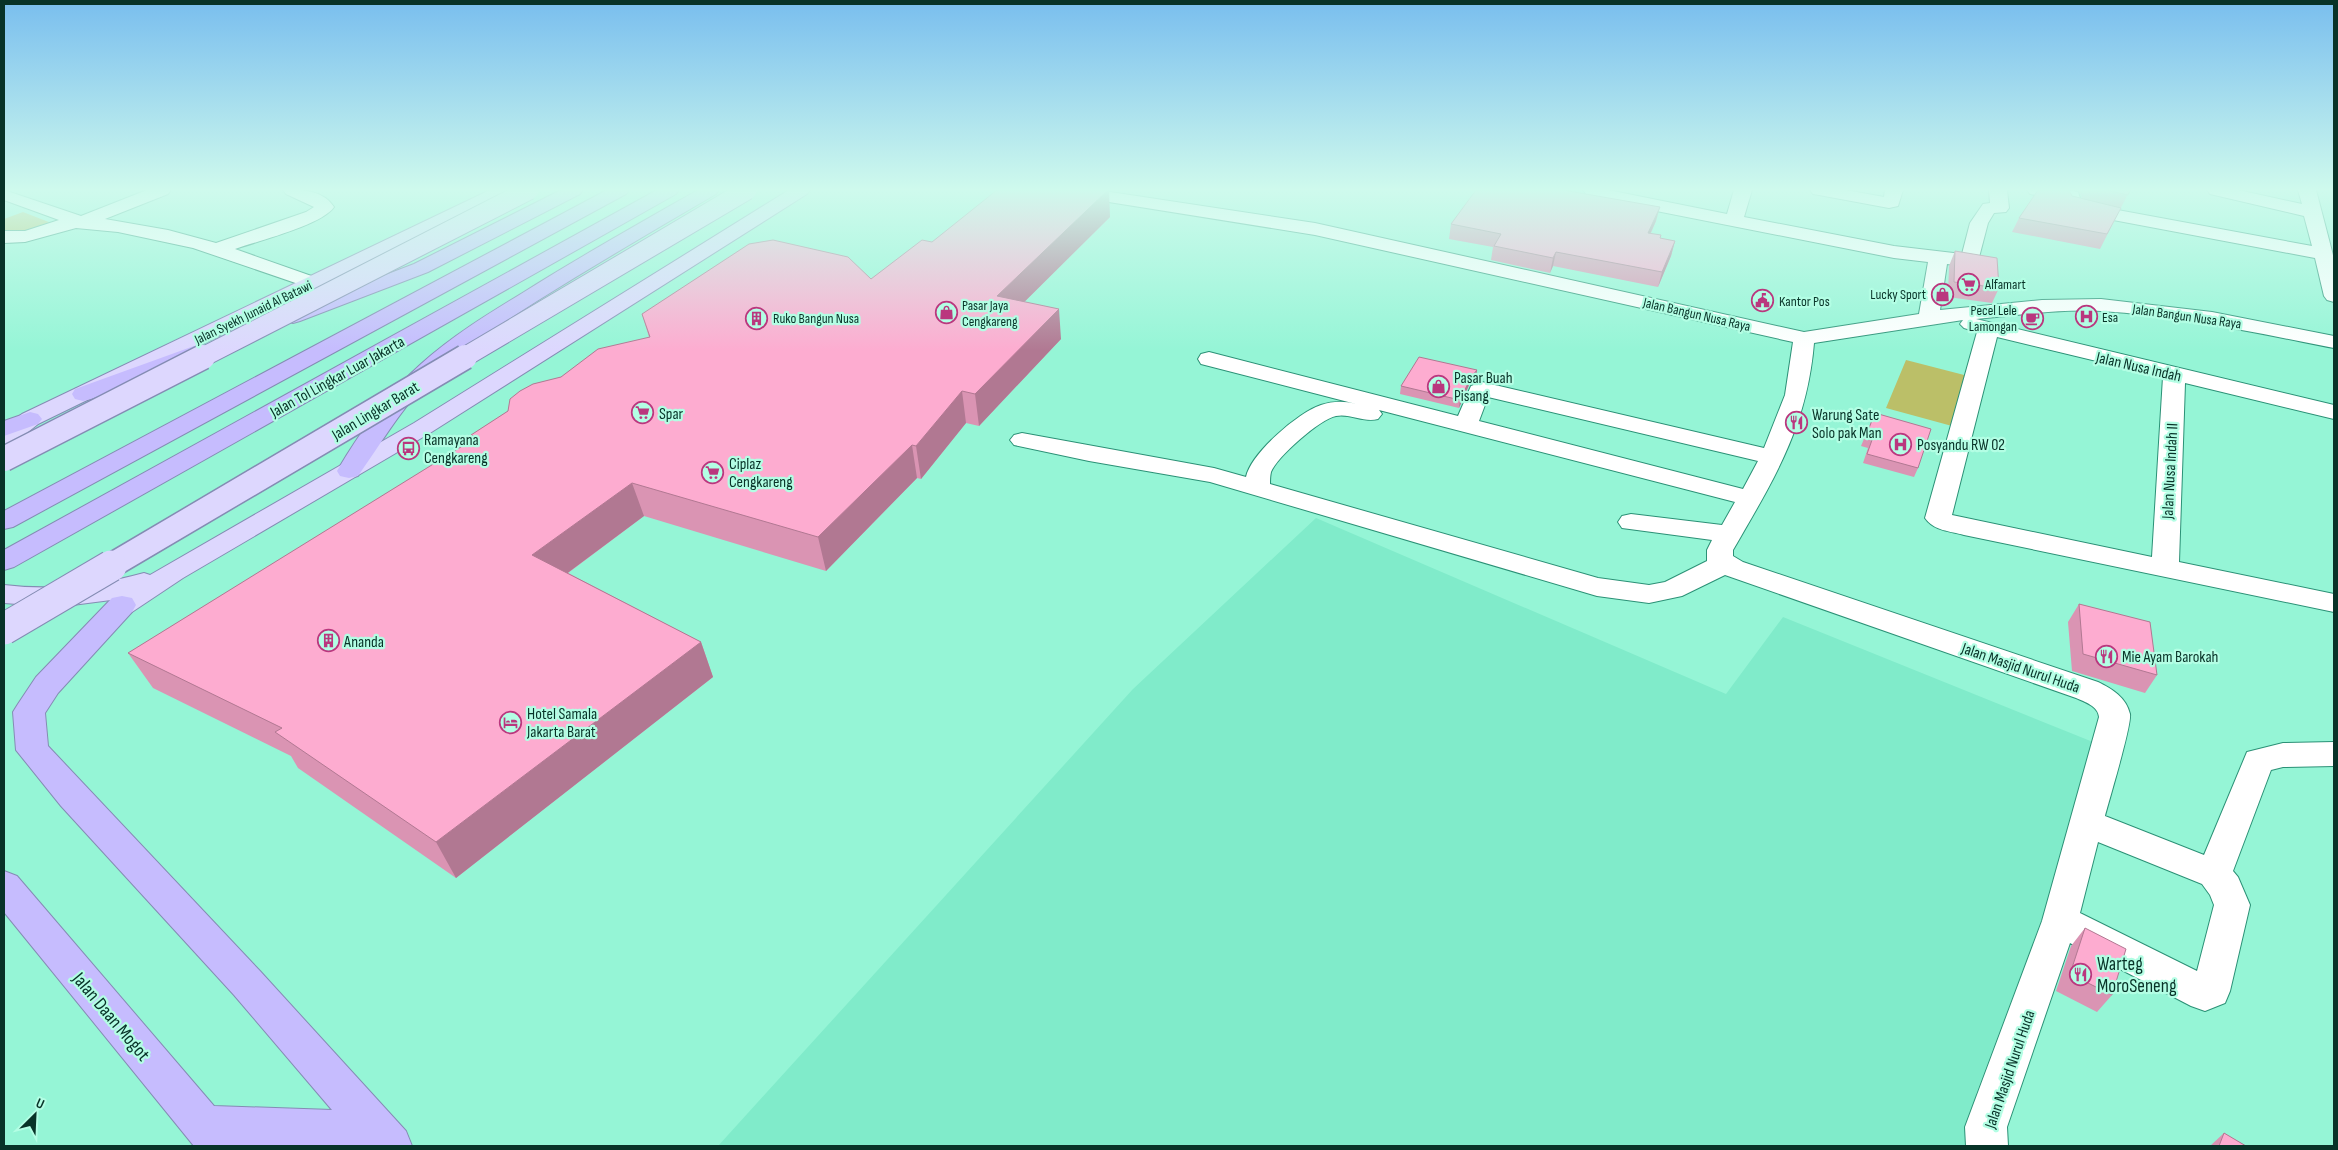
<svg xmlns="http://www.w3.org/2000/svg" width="2338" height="1150" viewBox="0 0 2338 1150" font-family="'Sofia Sans Condensed',sans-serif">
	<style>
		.built { fill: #80ebca }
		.green { fill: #bbbf68 }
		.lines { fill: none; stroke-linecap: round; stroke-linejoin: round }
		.minor-casing { stroke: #2b9176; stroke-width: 2 }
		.major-casing { stroke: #848cb3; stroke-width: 2 }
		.highway-casing { stroke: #848cb3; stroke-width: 2 }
		.minor { fill: #fff; fill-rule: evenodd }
		.major { fill: #ddd7fe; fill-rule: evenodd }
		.highway { fill: #c6bcfe; fill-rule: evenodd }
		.major-bridge-far2-casing { stroke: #848cb3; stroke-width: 21; stroke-linecap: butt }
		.major-bridge-far1-casing { stroke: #848cb3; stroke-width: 27; stroke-linecap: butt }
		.major-bridge-casing { stroke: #848cb3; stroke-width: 33; stroke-linecap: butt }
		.major-bridge-far2 { stroke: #ddd7fe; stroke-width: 19 }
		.major-bridge-far1 { stroke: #ddd7fe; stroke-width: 24 }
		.major-bridge { stroke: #ddd7fe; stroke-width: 31 }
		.wall { fill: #da94b3 }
		.shaded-wall { fill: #b17892 }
		.building { fill: #fdacd0; stroke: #b17892 }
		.labels { text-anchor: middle; stroke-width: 4.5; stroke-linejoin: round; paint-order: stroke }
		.far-poi-label { font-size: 14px; fill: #083328; stroke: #b3fee4; text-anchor: start }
		.far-street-label { font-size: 14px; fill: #083328; stroke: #b3fee4 }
		.street-label { font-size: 16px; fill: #083328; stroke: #b3fee4 }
		.poi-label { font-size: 16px; fill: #083328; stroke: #b3fee4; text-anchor: start }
		.near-poi-label { font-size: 19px; fill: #083328; stroke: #b3fee4; text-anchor: start }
		.near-street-label { font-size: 19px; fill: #083328; stroke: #b3fee4 }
	</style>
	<rect width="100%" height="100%" fill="#95f5d6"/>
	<path class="built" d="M 1316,518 L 1726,694 L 1783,617 L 2093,742 L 2049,900 L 1976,1094 L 2000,1146 L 718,1146 L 1133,689 Z"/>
	<path class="green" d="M 23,212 L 59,226 L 21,240 L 4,232 L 4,219 Z
		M 1906,360 L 1968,376 L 1952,426 L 1886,408 Z"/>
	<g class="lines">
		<defs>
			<path id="minor" d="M 4,190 L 81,216 L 147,190 L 171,190 L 168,194 L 105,219 L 168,230 L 216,243 L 306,212 L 314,207 L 286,194 L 283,190 C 301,189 323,190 334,207 C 322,225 258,241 235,249 L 320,279 L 323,283 L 320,287 L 313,289 L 193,248 L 118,232 L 76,228 L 25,242 L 4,243 L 4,231 L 25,231 L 59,220 L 4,200 Z
				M 1056,190 L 1097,190 L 1315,223 L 1804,332 L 1919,314 L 1928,262 L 1894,258 L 1611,202 L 1586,194 L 1583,190 L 1608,190 L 1727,214 L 1734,190 L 1752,190 L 1744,217 L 1894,246 L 1962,254 L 1970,223 L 1983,204 L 1990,203 L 1989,190 L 2007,190 L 2009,208 L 2006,212 L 1994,213 L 1988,223 L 1977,265 L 1970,267 L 1947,264 L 1940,310 L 2042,300 L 2101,299 L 2212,312 L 2334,336 L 2334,348 C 2257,333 2180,316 2101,311 C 2060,309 2018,315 1976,319 L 2334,405 L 2334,419 L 2185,383 L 2179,562 L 2334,594 L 2334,612 L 1964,535 C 1950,531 1934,531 1925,518 L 1977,332 L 1964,328 L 1960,324 L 1963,320 L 1814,343 C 1807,427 1774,479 1733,550 L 1733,556 L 1743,562 L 2098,682 C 2112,689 2126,697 2130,714 C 2132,725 2109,800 2105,816 L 2204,855 L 2247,752 L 2283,743 L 2334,742 L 2334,766 L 2283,767 L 2271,770 L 2233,871 L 2238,877 L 2250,905 L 2230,991 L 2225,1003 L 2205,1011 L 2191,1006 L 2070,943 L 2007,1127 L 2008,1146 L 1966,1146 L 1965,1127 L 2042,921 L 2099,717 C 2098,706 2085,702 2076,698 L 1725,575 L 1682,596 L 1649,603 L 1597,596 L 1210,482 L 1089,461 L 1014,445 L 1010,440 L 1014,435 L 1022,433 L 1214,468 L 1246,477 C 1251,453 1299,412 1321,405 C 1333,401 1344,401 1356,404 L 1201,364 L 1198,359 L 1201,354 L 1209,352 L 1458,416 L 1471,386 L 1482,382 L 1764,448 L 1785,395 L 1793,342 L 1315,235 L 1065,195 L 1059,194 ZM 1997,337 L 2163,377 L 2152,557 L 1952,515 ZM 1488,397 L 1758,461 L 1743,489 L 1479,421 ZM 1379,410 L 1735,502 L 1722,525 L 1631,514 L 1622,516 L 1618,522 L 1622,528 L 1712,540 L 1707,550 L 1707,561 L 1665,582 L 1649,585 L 1598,578 L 1270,484 C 1270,480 1270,476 1271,472 C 1277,457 1320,419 1336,416 C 1350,413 1364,423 1378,419 L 1382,414 ZM 2098,842 L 2202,884 L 2210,895 L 2214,905 L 2197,971 L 2080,913 Z
				M 1810,190 L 1846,190 L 1884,197 L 1885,190 L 1903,190 L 1898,206 L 1889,208 L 1819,195 L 1813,194 Z
				M 2027,190 L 2072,191 L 2078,192 L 2081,201 L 2096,206 L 2312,246 L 2304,216 L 2210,194 L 2207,190 L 2238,190 L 2302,204 L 2298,190 L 2316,190 L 2334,259 L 2334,302 L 2327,300 L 2324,296 L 2315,258 L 2092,216 L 2066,208 L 2063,200 L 2030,194 Z"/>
			<path id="major" d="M 490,190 L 512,190 L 509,194 L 38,424 L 12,445 L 4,447 L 4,428 L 22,414 Z
				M 789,190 L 810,190 L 807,194 L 430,433 L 183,578 L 132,612 L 122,614 L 112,612 L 108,605 L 111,600 L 57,607 L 4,603 L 4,585 C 53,591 97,586 144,573 L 150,575 L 414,423 Z"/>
			<path id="highway" d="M 561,190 L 583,190 L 580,194 L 428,272 L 300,321 L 293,323 L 286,321 L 283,317 L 286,313 L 414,264 Z
				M 607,190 L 629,190 L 626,194 L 13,527 L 4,529 L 4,511 Z
				M 657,190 L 679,190 L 676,194 L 14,567 L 4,570 L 4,550 Z
				M 698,190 L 719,190 L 716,194 C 656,229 596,264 537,301 C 498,326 457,351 425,385 C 398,413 380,445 358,476 L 349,478 L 340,476 L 337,471 C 360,432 387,394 421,364 C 452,336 488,314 524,292 C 581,256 640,223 698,190 Z
				M 194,346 L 202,348 L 205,353 L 202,358 L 91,399 L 83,401 L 75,399 L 72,394 L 75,389 Z
				M 30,412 L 38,414 L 42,419 L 38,424 L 4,436 L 4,421 Z
				M 122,596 L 132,598 L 136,605 L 132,612 L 58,693 L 45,713 L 48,746 L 260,971 L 406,1131 L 412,1146 L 194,1146 L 4,912 L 4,871 L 17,876 L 214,1106 L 332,1110 L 234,995 L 61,806 L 16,750 L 13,712 L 18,704 L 36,677 L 112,598 Z"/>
		</defs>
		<use href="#minor" class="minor-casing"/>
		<use href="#major" class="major-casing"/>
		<use href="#highway" class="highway-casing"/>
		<use href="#minor" class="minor"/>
		<use href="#major" class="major"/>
		<use href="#highway" class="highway"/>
		<defs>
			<path id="major-bridge-far2" d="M 201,358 L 529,190
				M 463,358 L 747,190"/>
			<path id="major-bridge-far1" d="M 4,459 L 203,357
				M 109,567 L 465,357"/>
			<path id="major-bridge" d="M 4,629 L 111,566"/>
		</defs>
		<use href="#major-bridge-far2" class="major-bridge-far2-casing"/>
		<use href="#major-bridge-far1" class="major-bridge-far1-casing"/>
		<use href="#major-bridge" class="major-bridge-casing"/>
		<use href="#major-bridge-far2" class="major-bridge-far2"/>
		<use href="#major-bridge-far1" class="major-bridge-far1"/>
		<use href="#major-bridge" class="major-bridge"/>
	</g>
	<path class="wall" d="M 2070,190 L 2130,190 L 2100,249 L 2012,232 L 2019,218 L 2072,196 L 2082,198 L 2078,190 Z
		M 1110,217 L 1024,302 L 1061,339 L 979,426 L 966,423 L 921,479 L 917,478 L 826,571 L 644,516 L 568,573 L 701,642 L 713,677 L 456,878 L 298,768 L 291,756 L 153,688 L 128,653 L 473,440 L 471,435 L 561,377 L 649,337 L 642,314 L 871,279 L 932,242 Z
		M 1656,221 L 1651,233 L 1660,238 L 1675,241 L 1671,256 L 1658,287 L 1553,266 L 1550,273 L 1491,260 L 1493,247 L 1449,239 L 1451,224 Z
		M 1955,251 L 1999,288 L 1992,303 L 1948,297 L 1949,266 Z
		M 1477,370 L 1476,378 L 1469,385 L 1459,408 L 1400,394 L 1401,386 Z
		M 1875,413 L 1918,468 L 1914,477 L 1863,463 L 1868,448 L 1861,446 Z
		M 2079,604 L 2157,675 L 2145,693 L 2072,671 L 2068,622 Z
		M 2085,928 L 2112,995 L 2097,1012 L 2056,991 L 2071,946 Z
		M 2224,1133 L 2246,1146 L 2210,1146 Z"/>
	<path class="shaded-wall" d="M 1108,190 L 1109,190 L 1110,217 L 1000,326 L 997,296 Z
		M 1660,207 L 1656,221 L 1644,247 L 1648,233 Z
		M 1675,241 L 1671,256 L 1658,287 L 1662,272 Z
		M 1556,252 L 1553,266 L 1550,273 L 1553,258 Z
		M 1059,309 L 1061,339 L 979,426 L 975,394 Z
		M 1477,370 L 1476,378 L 1469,385 L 1459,408 L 1460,400 L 1471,377 Z
		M 962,391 L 966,423 L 921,479 L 916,446 Z
		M 912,445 L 917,478 L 826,571 L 818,537 Z
		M 632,483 L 644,516 L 546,589 L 532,555 Z
		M 701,642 L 713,677 L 456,878 L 436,842 Z"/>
	<path class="building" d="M 997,190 L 1108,190 L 997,296 L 1059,309 L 975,394 L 962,391 L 916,446 L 912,445 L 818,537 L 632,483 L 532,555 L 701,642 L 436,842 L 275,732 L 282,728 L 128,653 L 477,437 L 471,435 L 508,411 L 510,399 L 520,391 L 533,384 L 561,377 L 598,349 L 650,337 L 642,314 L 749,244 L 773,240 L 848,257 L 871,279 L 922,240 L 932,242 Z
		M 1476,190 L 1563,190 L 1660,207 L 1648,233 L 1661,235 L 1660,238 L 1675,241 L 1662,272 L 1556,252 L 1553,258 L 1494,246 L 1501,234 L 1451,224 Z
		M 2038,190 L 2069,190 L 2072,196 L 2121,208 L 2107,234 L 2019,218 Z
		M 2107,190 L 2130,190 L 2128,195 Z
		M 1955,251 L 1997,258 L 1999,288 L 1954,282 Z
		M 1419,357 L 1477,370 L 1471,377 L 1460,400 L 1401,386 Z
		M 1875,413 L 1931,429 L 1918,468 L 1867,454 L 1872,440 L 1865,438 Z
		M 2079,604 L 2150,622 L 2157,675 L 2083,654 Z
		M 2085,928 L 2126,949 L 2112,995 L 2070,974 Z
		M 2224,1133 L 2246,1146 L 2219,1146 Z"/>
	<linearGradient id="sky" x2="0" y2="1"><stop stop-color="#79beee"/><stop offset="0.54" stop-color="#cffaed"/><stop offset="1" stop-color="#cffaed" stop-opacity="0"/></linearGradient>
	<rect width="2338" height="351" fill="url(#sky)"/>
	<defs>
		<symbol id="supermarket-ring" viewBox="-11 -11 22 22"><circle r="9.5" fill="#b3fee4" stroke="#ba377e" stroke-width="1.5"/><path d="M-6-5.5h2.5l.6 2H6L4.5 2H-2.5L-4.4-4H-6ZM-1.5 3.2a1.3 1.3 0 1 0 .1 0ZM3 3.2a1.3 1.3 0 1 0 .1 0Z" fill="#ba377e"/></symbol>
		<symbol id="shop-ring" viewBox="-11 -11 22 22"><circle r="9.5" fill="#b3fee4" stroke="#ba377e" stroke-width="1.5"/><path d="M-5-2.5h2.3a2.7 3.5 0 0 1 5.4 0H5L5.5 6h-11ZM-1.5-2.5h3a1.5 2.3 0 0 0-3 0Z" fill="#ba377e"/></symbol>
		<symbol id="civic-ring" viewBox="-11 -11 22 22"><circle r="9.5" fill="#b3fee4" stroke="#ba377e" stroke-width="1.5"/><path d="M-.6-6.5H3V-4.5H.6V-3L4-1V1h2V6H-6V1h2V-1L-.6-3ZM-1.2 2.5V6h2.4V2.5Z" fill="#ba377e"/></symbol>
		<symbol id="hospital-ring" viewBox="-11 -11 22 22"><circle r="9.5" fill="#b3fee4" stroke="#ba377e" stroke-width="1.5"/><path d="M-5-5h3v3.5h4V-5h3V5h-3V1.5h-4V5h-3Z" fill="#ba377e"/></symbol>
		<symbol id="building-ring" viewBox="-11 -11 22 22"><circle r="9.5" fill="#b3fee4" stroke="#ba377e" stroke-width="1.5"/><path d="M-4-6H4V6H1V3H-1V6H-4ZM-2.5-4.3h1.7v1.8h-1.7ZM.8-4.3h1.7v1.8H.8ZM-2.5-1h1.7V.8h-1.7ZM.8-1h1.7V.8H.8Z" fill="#ba377e"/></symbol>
		<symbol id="cafe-ring" viewBox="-11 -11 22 22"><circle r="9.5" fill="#b3fee4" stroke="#ba377e" stroke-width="1.5"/><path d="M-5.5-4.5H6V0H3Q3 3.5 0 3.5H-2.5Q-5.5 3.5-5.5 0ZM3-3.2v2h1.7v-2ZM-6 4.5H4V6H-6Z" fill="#ba377e"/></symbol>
		<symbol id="restaurant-ring" viewBox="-11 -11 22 22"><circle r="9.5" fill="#b3fee4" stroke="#ba377e" stroke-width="1.5"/><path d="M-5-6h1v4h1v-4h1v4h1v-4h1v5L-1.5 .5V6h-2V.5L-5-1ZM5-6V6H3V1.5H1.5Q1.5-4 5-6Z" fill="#ba377e"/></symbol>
		<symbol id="bus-ring" viewBox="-11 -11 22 22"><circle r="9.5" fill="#b3fee4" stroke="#ba377e" stroke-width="1.5"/><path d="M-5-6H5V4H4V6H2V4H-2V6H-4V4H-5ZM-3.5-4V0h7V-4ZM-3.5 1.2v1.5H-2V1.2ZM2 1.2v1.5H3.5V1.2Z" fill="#ba377e"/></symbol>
		<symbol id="hotel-ring" viewBox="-11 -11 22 22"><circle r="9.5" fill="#b3fee4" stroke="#ba377e" stroke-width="1.5"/><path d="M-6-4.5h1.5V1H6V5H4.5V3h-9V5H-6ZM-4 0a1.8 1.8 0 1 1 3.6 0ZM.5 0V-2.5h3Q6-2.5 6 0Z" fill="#ba377e"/></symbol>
	</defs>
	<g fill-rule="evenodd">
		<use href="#supermarket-ring" x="1956" y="272" width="25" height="25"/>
		<use href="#shop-ring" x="1930" y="282" width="25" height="25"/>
		<use href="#civic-ring" x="1750" y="288" width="25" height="25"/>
		<use href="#shop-ring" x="934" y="300" width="25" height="25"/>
		<use href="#hospital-ring" x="2074" y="304" width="25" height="25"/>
		<use href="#building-ring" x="744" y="306" width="25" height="25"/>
		<use href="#cafe-ring" x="2020" y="306" width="25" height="25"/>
		<use href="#shop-ring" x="1426" y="374" width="25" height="25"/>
		<use href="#supermarket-ring" x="630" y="400" width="25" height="25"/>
		<use href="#restaurant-ring" x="1784" y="410" width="25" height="25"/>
		<use href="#hospital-ring" x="1888" y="432" width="25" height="25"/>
		<use href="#bus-ring" x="396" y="436" width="25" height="25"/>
		<use href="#supermarket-ring" x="700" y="460" width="25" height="25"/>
		<use href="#building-ring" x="316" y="628" width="25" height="25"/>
		<use href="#restaurant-ring" x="2094" y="644" width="25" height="25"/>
		<use href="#hotel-ring" x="498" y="710" width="25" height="25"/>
		<use href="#restaurant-ring" x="2068" y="962" width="25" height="25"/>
	</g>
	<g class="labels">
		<g class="far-poi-label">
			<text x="1985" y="289">Alfamart</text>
			<text x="1926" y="299" text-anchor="end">Lucky Sport</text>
			<text x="1779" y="306">Kantor Pos</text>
			<text x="962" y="310">Pasar Jaya<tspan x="962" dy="16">Cengkareng</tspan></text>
			<text x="2017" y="315" text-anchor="end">Pecel Lele<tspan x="2017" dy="16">Lamongan</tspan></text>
			<text x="2102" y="322">Esa</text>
			<text x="773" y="323">Ruko Bangun Nusa</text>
		</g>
		<g class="far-street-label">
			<text transform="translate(253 312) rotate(-26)" y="5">Jalan Syekh Junaid Al Batawi</text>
			<text transform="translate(1697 314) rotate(13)" y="5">Jalan Bangun Nusa Raya</text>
			<text transform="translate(2187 316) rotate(8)" y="5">Jalan Bangun Nusa Raya</text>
		</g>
		<g class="street-label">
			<text transform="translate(2139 366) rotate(13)" y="6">Jalan Nusa Indah</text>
			<text transform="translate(337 376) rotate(-29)" y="6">Jalan Tol Lingkar Luar Jakarta</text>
			<text transform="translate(375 410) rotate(-31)" y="6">Jalan Lingkar Barat</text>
			<text transform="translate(2169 471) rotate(-87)" y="6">Jalan Nusa Indah II</text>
			<text transform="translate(2021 667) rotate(19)" y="6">Jalan Masjid Nurul Huda</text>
			<text transform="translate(2009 1069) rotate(-71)" y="6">Jalan Masjid Nurul Huda</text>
		</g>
		<g class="poi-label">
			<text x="1454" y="383">Pasar Buah<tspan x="1454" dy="18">Pisang</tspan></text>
			<text x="659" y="419">Spar</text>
			<text x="1812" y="420">Warung Sate<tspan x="1812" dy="18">Solo pak Man</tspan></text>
			<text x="424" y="445">Ramayana<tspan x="424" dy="18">Cengkareng</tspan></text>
			<text x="1917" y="450">Posyandu RW 02</text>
			<text x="729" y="469">Ciplaz<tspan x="729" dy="18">Cengkareng</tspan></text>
			<text x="344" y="647">Ananda</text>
			<text x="2122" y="662">Mie Ayam Barokah</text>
			<text x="527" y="719">Hotel Samala<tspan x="527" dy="18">Jakarta Barat</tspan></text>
		</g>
		<g class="near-poi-label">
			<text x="2097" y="970">Warteg<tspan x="2097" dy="22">MoroSeneng</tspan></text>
		</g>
		<g class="near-street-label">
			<text transform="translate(112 1016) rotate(50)" y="7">Jalan Daan Mogot</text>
		</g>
	</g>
	<rect width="2338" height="1150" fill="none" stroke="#083328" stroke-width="10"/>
	<g transform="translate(35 1115) rotate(24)" stroke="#b3fee4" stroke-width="4" paint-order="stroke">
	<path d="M0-4L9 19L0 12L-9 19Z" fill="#083328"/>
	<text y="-8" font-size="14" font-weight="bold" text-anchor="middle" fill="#083328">U</text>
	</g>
</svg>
